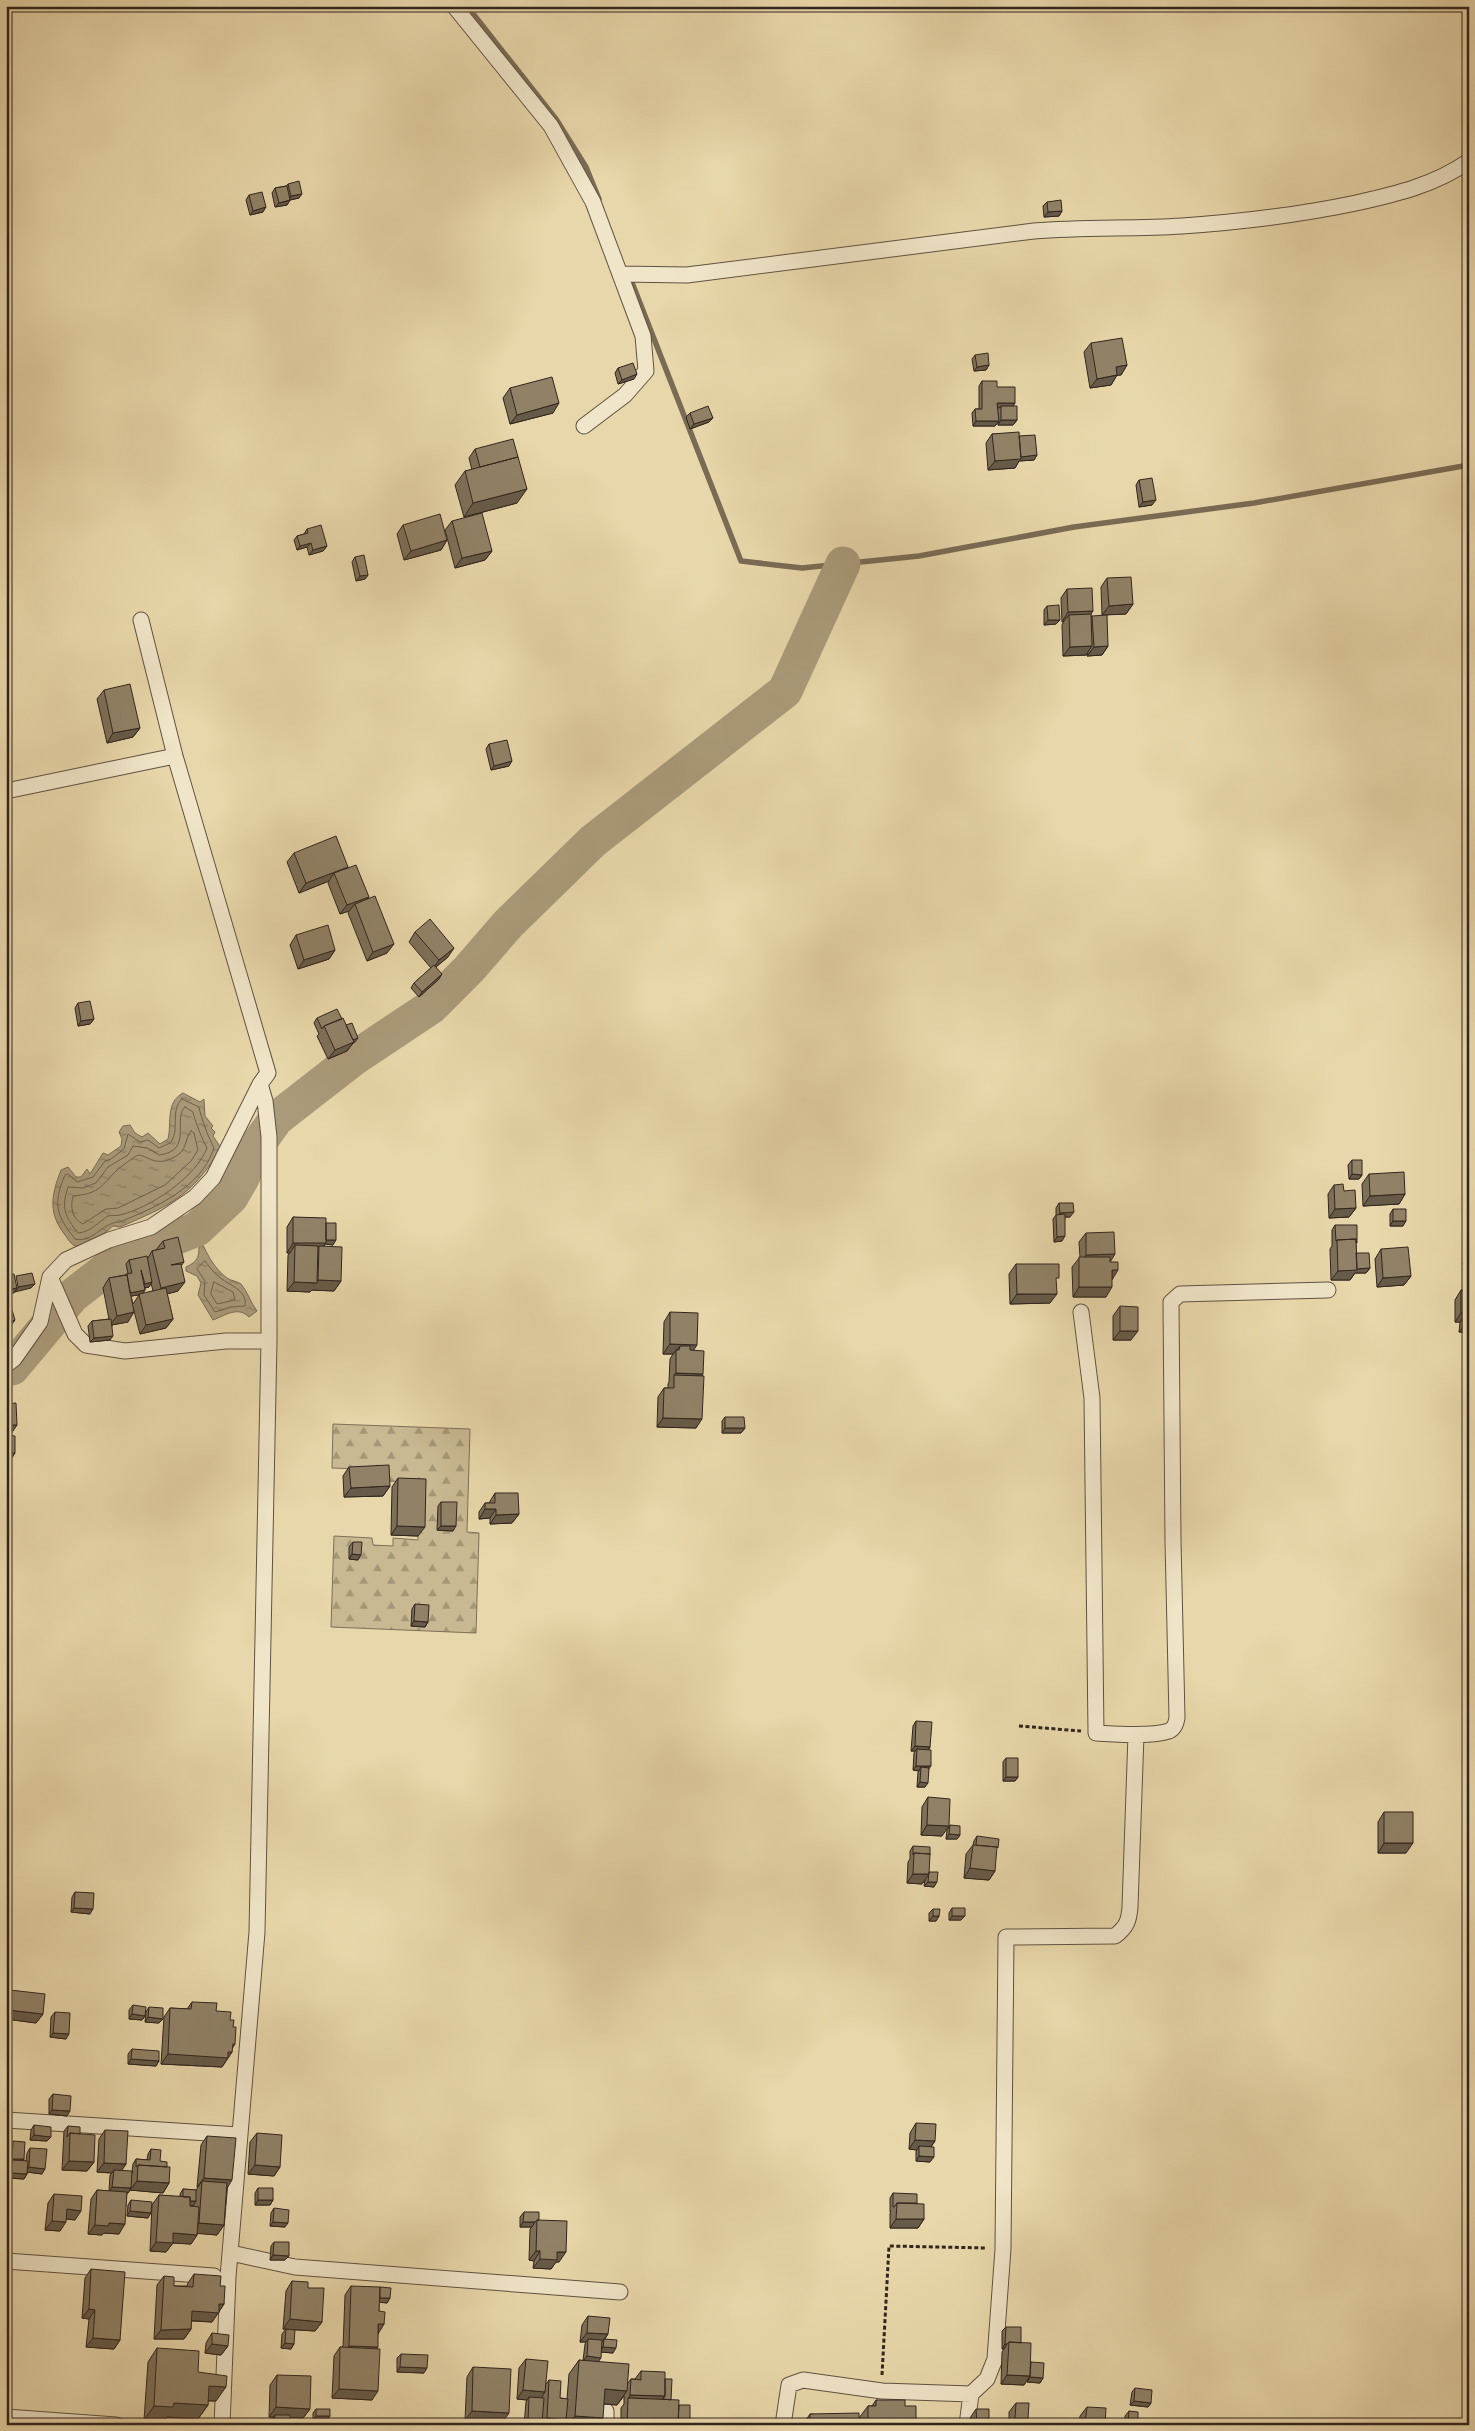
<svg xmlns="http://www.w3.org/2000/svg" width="1475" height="2431" viewBox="0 0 1475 2431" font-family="'IM FELL French Canon',serif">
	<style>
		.forest { fill: url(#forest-firs); stroke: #7e6f58 }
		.water { fill: url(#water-ripples); stroke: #7a6b55 }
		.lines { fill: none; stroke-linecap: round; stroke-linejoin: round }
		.shore { stroke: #6e604c; stroke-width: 1 }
		.stream { stroke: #7a6b55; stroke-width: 5.5 }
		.river { stroke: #aa9a7a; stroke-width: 35 }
		.street-casing { stroke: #605241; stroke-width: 17 }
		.path { stroke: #32251e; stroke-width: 3; stroke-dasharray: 4 2.5; stroke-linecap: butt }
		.street { stroke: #f0e5c8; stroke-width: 15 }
		.wall { fill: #7d7059; stroke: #32251e; fill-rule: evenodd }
		.shaded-wall { fill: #665b48; stroke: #32251e }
		.building { fill: #918267; stroke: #32251e }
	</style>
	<defs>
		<pattern id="forest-firs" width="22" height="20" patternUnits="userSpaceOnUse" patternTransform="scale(1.25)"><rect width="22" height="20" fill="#c9b992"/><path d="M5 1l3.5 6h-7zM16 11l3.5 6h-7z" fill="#a49677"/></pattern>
		<pattern id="water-ripples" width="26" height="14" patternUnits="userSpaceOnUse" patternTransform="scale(1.25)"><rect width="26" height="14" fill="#aa9a7a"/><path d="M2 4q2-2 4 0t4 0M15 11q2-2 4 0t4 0" fill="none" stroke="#8b7d63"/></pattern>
	</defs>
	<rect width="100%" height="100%" fill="#e8d7aa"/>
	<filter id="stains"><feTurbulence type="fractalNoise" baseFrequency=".004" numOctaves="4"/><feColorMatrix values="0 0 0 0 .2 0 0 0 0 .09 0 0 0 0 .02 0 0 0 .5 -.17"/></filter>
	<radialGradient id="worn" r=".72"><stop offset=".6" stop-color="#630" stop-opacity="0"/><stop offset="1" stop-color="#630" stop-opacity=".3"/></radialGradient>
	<path class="forest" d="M 333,1424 L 470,1429 L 467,1532 L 479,1533 L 476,1633 L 331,1627 L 334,1536 L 372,1538 L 373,1545 L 393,1546 L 393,1538 L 418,1540 L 420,1482 L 384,1481 L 384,1470 L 332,1468 Z"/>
	<path class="water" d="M 183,1093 L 200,1102 L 204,1099 L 205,1116 L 213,1126 L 211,1128 L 215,1132 L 213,1136 L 221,1148 C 192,1196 169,1206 120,1227 L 113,1226 C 105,1233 88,1248 76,1246 C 71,1245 68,1239 65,1235 C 48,1213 51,1196 61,1170 L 68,1167 L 76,1177 L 81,1177 L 87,1169 L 90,1174 L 103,1153 L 108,1155 L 121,1146 L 122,1139 L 119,1132 L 123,1126 L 130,1125 L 135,1133 L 142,1137 L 148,1133 L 160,1144 L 168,1139 C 172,1122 165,1103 183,1093 Z
		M 199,1243 L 202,1243 C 208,1256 215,1269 227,1278 C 231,1281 237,1281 241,1284 C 248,1292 250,1302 257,1311 L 249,1317 C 238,1306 226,1315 213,1320 L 198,1295 L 201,1283 L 197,1276 L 186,1271 L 186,1267 C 199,1261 199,1256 199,1243 Z"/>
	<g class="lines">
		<path class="shore" d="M 182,1099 L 199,1107 C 201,1118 209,1139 214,1148 C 201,1188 156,1207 120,1222 C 104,1221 92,1244 75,1239 C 57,1216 52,1205 65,1175 L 68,1174 L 77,1182 L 93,1177 L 105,1161 L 111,1159 L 124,1149 L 128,1134 L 140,1142 L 148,1140 L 159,1148 L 170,1143 C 181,1130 169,1111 182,1099 Z
			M 185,1107 L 193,1112 C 194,1119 203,1141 207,1148 C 196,1177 150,1208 120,1215 C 116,1216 112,1215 108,1216 C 98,1222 91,1232 78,1233 C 65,1216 61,1209 68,1187 L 83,1188 L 96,1183 L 108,1167 L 128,1155 L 133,1146 L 147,1148 L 159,1155 C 194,1151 172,1118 185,1107 Z
			M 191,1131 L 194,1133 L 198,1150 L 191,1161 L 165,1185 L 118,1208 L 106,1209 L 83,1224 C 72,1219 70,1207 73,1196 C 94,1194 99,1190 112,1175 C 117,1169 129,1161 136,1156 C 145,1151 155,1172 179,1154 C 187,1148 185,1138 191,1131 Z
			M 205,1261 C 209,1266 213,1272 218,1276 C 228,1285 248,1290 245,1306 L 231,1307 L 215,1312 L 204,1295 L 205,1281 L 197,1269 Z
			M 214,1282 L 233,1292 L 235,1300 L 217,1304 L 211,1294 Z"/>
		<path class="stream" d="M 467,6 L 556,119 L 586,167 L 599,199
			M 631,280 L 741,561 L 802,568 L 919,556 L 1074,527 L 1254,503 L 1469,465"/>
		<path class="river" d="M 12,1368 L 72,1296 L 117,1261 L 197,1229 L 231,1197 L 242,1178 L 256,1147 L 276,1119 L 353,1059 L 431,1007 L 469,969 L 508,924 L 593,841 L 785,691 L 843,564"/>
		<defs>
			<path id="street" d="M 454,6 L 551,126 L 593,202 L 643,336 L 646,371 L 625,395 L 584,426
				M 620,274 L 687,275 L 1034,231 C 1083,227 1133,229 1182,226 C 1240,222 1299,215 1356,203 C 1396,194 1435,185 1469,161
				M 141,620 L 175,756 L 268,1073 L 260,1084 L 265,1101 L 269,1137 L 269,1341 L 257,1932 L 228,2277 L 222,2425
				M 6,791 L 175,756
				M 50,1277 L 75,1334 L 86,1345 L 125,1351 L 226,1341 L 269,1341
				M 1081,1312 L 1092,1398 L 1096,1733 C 1116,1734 1151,1737 1169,1731 C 1175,1728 1176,1723 1177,1718 L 1173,1541 L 1171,1302 L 1180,1294 L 1328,1290
				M 6,1365 L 14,1359 L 40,1322 L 50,1277 L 66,1260 L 109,1240 L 151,1227 L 195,1197 L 213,1178 L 260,1084
				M 6,2120 L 239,2135
				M 231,2253 L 295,2267 L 620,2292
				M 6,2261 L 214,2276
				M 6,2417 L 116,2425
				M 606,2425 L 606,2411
				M 783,2425 L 789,2385 L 803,2380 L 882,2391 L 971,2394
				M 967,2425 L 971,2394 L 987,2379 L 995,2359 L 1003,2249 L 1006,1937 L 1115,1936 C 1127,1927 1129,1920 1130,1907 L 1136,1735"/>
		</defs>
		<use href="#street" class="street-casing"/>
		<path class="path" d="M 1019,1726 L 1081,1731
			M 882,2375 L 889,2246 L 986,2248"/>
		<use href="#street" class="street"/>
	</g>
	<path class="wall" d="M 288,184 L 299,198 L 290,200 L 287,205 L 275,207 L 272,193 L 275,188 L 286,186 Z
		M 249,195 L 263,212 L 250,215 L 246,200 Z
		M 1047,202 L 1062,211 L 1059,216 L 1044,217 L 1043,206 Z
		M 1091,343 L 1127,365 L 1121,375 L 1117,375 L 1111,385 L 1090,388 L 1084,352 Z
		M 975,355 L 989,365 L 986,370 L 974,371 L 972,359 Z
		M 618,368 L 634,379 L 618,384 L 615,373 Z
		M 982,381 L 997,387 L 1015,403 L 1013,406 L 1017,420 L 1013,425 L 998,425 L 998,422 L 995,426 L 973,426 L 972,413 L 975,409 L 979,409 L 979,386 Z
		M 510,388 L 553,413 L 510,424 L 503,398 Z
		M 690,413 L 713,418 L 709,422 L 690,429 L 686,417 Z
		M 992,434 L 1019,436 L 1037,455 L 1034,460 L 1019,461 L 1015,468 L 988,470 L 986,443 Z
		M 475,449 L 517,503 L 464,517 L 455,485 L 465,471 L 472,470 L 469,458 Z
		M 1139,480 L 1152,505 L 1139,507 L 1136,485 Z
		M 452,521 L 492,551 L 485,560 L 455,568 L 445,530 Z
		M 403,525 L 447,540 L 441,550 L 404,560 L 397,534 Z
		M 307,529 L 327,546 L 323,551 L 309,555 L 307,547 L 297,550 L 294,540 L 297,536 L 304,534 Z
		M 355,557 L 368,575 L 365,579 L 356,581 L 352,562 Z
		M 1107,578 L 1133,604 L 1126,614 L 1102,615 L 1101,587 Z
		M 1067,589 L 1091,614 L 1091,617 L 1092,616 L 1108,646 L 1102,655 L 1087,656 L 1087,653 L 1086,655 L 1063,656 L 1062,625 L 1064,621 L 1062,622 L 1061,598 Z
		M 1047,606 L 1060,620 L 1056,624 L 1044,625 L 1044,610 Z
		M 104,690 L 140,728 L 133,737 L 107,743 L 97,699 Z
		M 489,744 L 509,766 L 491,770 L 486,749 Z
		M 294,853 L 348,867 L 347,869 L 369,897 L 367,898 L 387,953 L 367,961 L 348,913 L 349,911 L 340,914 L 328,883 L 329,881 L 299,893 L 287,862 Z
		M 415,932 L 448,957 L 436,967 L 439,979 L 419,997 L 411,988 L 414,983 L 431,968 L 409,942 Z
		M 296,935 L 335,950 L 329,959 L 298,969 L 290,945 Z
		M 78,1003 L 94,1019 L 90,1024 L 78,1026 L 75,1008 Z
		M 317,1018 L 355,1042 L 353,1043 L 347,1051 L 328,1059 L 317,1036 L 319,1034 L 314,1023 Z
		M 1352,1160 L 1362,1175 L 1359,1179 L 1349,1179 L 1348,1165 Z
		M 1369,1174 L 1405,1194 L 1399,1204 L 1363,1206 L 1362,1184 Z
		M 1334,1185 L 1344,1191 L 1356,1208 L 1349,1217 L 1329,1218 L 1328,1194 Z
		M 1059,1203 L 1070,1217 L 1065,1217 L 1062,1241 L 1054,1242 L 1053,1219 L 1056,1215 L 1056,1208 Z
		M 1393,1209 L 1403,1226 L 1390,1226 L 1390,1214 Z
		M 293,1217 L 326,1223 L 333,1245 L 325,1244 L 324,1247 L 341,1281 L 334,1291 L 312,1290 L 310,1292 L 287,1291 L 288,1255 L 290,1253 L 287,1253 L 287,1227 Z
		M 1335,1225 L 1356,1245 L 1356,1253 L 1370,1268 L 1366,1273 L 1355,1273 L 1350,1280 L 1331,1280 L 1330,1249 L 1332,1246 L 1332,1230 Z
		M 1086,1233 L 1110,1261 L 1112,1279 L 1106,1297 L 1073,1297 L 1072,1267 L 1080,1257 L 1079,1242 Z
		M 163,1241 L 184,1262 L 181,1266 L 178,1291 L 167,1294 L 173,1319 L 166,1328 L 140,1334 L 133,1307 L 128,1322 L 112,1325 L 110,1340 L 90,1342 L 88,1326 L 92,1321 L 109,1319 L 103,1288 L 109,1278 L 125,1275 L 128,1273 L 126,1264 L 129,1260 L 148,1258 L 152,1251 L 156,1250 ZM 151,1283 L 153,1291 L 142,1294 L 145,1290 L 145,1288 L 149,1287 ZM 139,1295 L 133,1304 L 131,1296 Z
		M 1381,1249 L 1411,1276 L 1404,1285 L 1377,1287 L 1375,1259 Z
		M 1466,1258 L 1469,1258 L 1469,1332 L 1459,1332 L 1460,1322 L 1455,1322 L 1455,1300 L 1461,1290 L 1469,1290 L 1467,1277 L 1467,1276 L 1465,1276 L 1463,1263 Z
		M 1016,1264 L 1056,1283 L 1050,1303 L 1010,1304 L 1009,1274 Z
		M 1120,1306 L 1131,1340 L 1113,1340 L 1113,1316 Z
		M 670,1312 L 694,1350 L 702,1376 L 696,1428 L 657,1427 L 658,1397 L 664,1388 L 668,1388 L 668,1384 L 669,1382 L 670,1359 L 673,1354 L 663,1354 L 664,1322 Z
		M 725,1417 L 745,1428 L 741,1433 L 722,1433 L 722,1421 Z
		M 349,1467 L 390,1486 L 383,1496 L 344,1497 L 343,1476 Z
		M 398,1478 L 418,1536 L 391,1535 L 392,1487 Z
		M 495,1493 L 519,1514 L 512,1523 L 490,1524 L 490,1518 L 479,1519 L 479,1512 L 485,1503 L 489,1503 Z
		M 441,1502 L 453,1531 L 437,1530 L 438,1506 Z
		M 353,1542 L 358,1560 L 349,1559 L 349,1547 Z
		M 415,1604 L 428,1622 L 425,1627 L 411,1626 L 412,1609 Z
		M 916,1721 L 930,1747 L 929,1749 L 929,1768 L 925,1787 L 917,1787 L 918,1772 L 919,1771 L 913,1770 L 914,1753 L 915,1751 L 911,1751 L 913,1726 Z
		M 1006,1758 L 1018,1777 L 1015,1781 L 1003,1781 L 1003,1762 Z
		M 928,1797 L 942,1836 L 921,1835 L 922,1807 Z
		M 1384,1812 L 1406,1853 L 1378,1853 L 1378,1822 Z
		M 950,1825 L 960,1835 L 957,1839 L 946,1839 L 947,1830 Z
		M 977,1836 L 995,1871 L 989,1880 L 964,1878 L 966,1854 L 973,1845 L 974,1841 Z
		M 913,1846 L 929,1872 L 934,1887 L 924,1886 L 925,1880 L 922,1884 L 907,1883 L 908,1862 L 910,1859 L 910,1851 Z
		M 75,1892 L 90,1914 L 71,1912 L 72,1897 Z
		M 952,1908 L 961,1920 L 949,1920 L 949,1913 Z
		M 933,1909 L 939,1916 L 936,1921 L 929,1921 L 929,1913 Z
		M 10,1990 L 43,2014 L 36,2023 L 6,2019 L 6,1996 Z
		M 192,2002 L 216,2011 L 230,2020 L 232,2052 L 222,2067 L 161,2064 L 164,2017 L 170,2008 L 187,2009 Z
		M 133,2005 L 145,2016 L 142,2020 L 129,2019 L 129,2010 Z
		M 149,2007 L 159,2023 L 145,2022 L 146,2012 Z
		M 55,2012 L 66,2039 L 50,2037 L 51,2017 Z
		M 132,2049 L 159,2061 L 156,2066 L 128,2064 L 128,2054 Z
		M 53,2094 L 67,2116 L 49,2114 L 49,2099 Z
		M 916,2123 L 935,2141 L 931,2147 L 930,2162 L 916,2161 L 916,2151 L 917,2150 L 909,2149 L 910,2133 Z
		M 34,2125 L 47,2141 L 30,2140 L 31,2130 Z
		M 68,2126 L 80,2134 L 94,2162 L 87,2171 L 62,2170 L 64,2131 Z
		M 105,2130 L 126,2164 L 121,2171 L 132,2173 L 133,2172 L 132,2172 L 133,2164 L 136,2159 L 147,2160 L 148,2154 L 151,2149 L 160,2161 L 167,2167 L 169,2183 L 163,2193 L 130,2190 L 128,2193 L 127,2193 L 119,2234 L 104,2233 L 102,2235 L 88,2234 L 91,2199 L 97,2190 L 109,2191 L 110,2175 L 112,2173 L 97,2172 L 99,2139 Z
		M 257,2133 L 280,2167 L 274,2176 L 248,2174 L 250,2142 Z
		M 207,2136 L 227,2189 L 224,2225 L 217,2235 L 197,2233 L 197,2235 L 191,2244 L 173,2243 L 166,2252 L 150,2251 L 152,2205 L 159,2195 L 180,2197 L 180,2194 L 183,2189 L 196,2190 L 198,2187 L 197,2187 L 201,2145 Z
		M 13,2141 L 24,2159 L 23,2161 L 26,2161 L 27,2153 L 30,2148 L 42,2174 L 28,2172 L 24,2179 L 8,2178 L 10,2163 L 9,2163 L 10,2146 Z
		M 258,2188 L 273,2200 L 270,2205 L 255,2205 L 255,2193 Z
		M 893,2193 L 917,2203 L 924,2219 L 918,2228 L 890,2228 L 890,2213 L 891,2212 L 890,2212 L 890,2198 Z
		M 54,2194 L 75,2220 L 66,2219 L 60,2231 L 45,2230 L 48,2203 Z
		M 131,2200 L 148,2218 L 127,2216 L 128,2205 Z
		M 274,2208 L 285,2227 L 270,2226 L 271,2213 Z
		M 524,2212 L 539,2220 L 559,2262 L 556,2262 L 551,2269 L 533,2268 L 534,2261 L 529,2260 L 530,2229 L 532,2227 L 520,2227 L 520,2217 Z
		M 274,2242 L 285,2260 L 270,2260 L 271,2246 Z
		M 91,2269 L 120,2340 L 114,2349 L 86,2347 L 89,2319 L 82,2318 L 85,2278 Z
		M 194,2274 L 220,2286 L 224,2304 L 212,2322 L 191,2321 L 191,2329 L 184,2339 L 154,2339 L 157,2285 L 164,2276 L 174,2286 L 187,2286 L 188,2283 Z
		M 292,2281 L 308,2288 L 322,2322 L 315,2331 L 283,2329 L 286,2291 Z
		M 351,2286 L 390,2298 L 387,2303 L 379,2302 L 379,2311 L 384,2324 L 378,2333 L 372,2400 L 332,2398 L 334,2356 L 340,2347 L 343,2347 L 345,2295 Z
		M 588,2316 L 608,2334 L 605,2339 L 613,2353 L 601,2352 L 598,2362 L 628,2383 L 631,2379 L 635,2379 L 641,2371 L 665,2379 L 671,2400 L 678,2405 L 690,2425 L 621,2425 L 621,2408 L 624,2404 L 624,2396 L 617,2405 L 604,2404 L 598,2425 L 524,2425 L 526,2402 L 527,2400 L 517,2399 L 519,2368 L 526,2359 L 546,2384 L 549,2380 L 560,2398 L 567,2399 L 569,2374 L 579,2360 L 583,2361 L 585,2344 L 586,2342 L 580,2342 L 582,2325 Z
		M 1006,2327 L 1021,2343 L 1031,2362 L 1043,2378 L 1040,2383 L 1027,2382 L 1027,2380 L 1024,2385 L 1001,2384 L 1002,2352 L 1004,2349 L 1002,2349 L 1002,2331 Z
		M 286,2329 L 294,2344 L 291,2349 L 281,2348 L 282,2334 Z
		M 212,2333 L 228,2346 L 221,2355 L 205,2353 L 206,2343 Z
		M 157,2348 L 198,2372 L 216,2401 L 208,2401 L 208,2405 L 198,2419 L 167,2417 L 164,2421 L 144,2420 L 148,2362 Z
		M 401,2354 L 424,2373 L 397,2372 L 397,2358 Z
		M 473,2367 L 503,2422 L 465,2420 L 467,2377 Z
		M 277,2375 L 310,2409 L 303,2418 L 290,2417 L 290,2425 L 253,2425 L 254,2423 L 268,2424 L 273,2417 L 269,2417 L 270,2385 Z
		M 1135,2388 L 1151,2403 L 1148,2407 L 1130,2405 L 1132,2392 Z
		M 876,2400 L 905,2406 L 916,2425 L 804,2425 L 804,2423 L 810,2414 L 859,2418 L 868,2406 L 872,2406 Z
		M 1016,2403 L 1028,2419 L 1027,2421 L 1043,2425 L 1009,2425 L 1009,2412 Z
		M 1087,2407 L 1105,2425 L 1079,2425 L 1080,2416 Z
		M 316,2409 L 330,2416 L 326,2421 L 313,2421 L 313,2413 Z
		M 976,2409 L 989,2425 L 970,2425 L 970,2418 Z
		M 1129,2411 L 1138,2424 L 1137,2425 L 1116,2425 L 1117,2423 L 1125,2424 L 1125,2416 Z"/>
	<path class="shaded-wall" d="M 302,194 L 299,198 L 290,200 L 287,205 L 275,207 L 279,203 L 288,201 L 291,196 Z
		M 266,207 L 263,212 L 250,215 L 253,211 Z
		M 1062,211 L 1059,216 L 1044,217 L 1048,212 Z
		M 989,365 L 986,370 L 974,371 L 977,367 Z
		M 1127,365 L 1121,375 L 1110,376 L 1116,367 Z
		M 637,374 L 634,379 L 618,384 L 622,380 Z
		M 1117,375 L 1111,385 L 1090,388 L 1097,379 Z
		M 559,403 L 553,413 L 510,424 L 517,415 Z
		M 997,403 L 1015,403 L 1012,407 L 994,408 Z
		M 713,418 L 709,422 L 690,429 L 694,424 Z
		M 1001,420 L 1017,420 L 1013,425 L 998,425 Z
		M 976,421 L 999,421 L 995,426 L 973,426 Z
		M 1037,455 L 1034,460 L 1019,461 L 1015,468 L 988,470 L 995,461 L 1018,457 Z
		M 527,489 L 517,503 L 464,517 L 473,503 Z
		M 1156,500 L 1152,505 L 1139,507 L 1143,502 Z
		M 447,540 L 441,550 L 404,560 L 411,551 Z
		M 311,543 L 307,547 L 297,550 L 300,546 Z
		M 327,546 L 323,551 L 309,555 L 313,550 Z
		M 492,551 L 485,560 L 455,568 L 462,558 Z
		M 368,575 L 365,579 L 356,581 L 360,576 Z
		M 1133,604 L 1126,614 L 1102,615 L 1109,606 Z
		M 1093,611 L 1087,620 L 1069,615 L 1064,621 L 1062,622 L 1068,612 Z
		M 1048,620 L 1060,620 L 1056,624 L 1044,625 Z
		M 1092,646 L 1086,655 L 1063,656 L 1070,647 Z
		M 1108,646 L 1102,655 L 1087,656 L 1094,647 Z
		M 140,728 L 133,737 L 107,743 L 113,733 Z
		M 512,761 L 509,766 L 491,770 L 494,766 Z
		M 348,867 L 341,876 L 334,873 L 329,881 L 299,893 L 306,883 Z
		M 369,897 L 362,906 L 355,904 L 349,911 L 340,914 L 347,905 Z
		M 394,944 L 387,953 L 367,961 L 373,952 Z
		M 454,948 L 448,957 L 432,970 L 439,960 Z
		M 335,950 L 329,959 L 298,969 L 304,960 Z
		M 442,974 L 439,979 L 419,997 L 422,992 Z
		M 94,1019 L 90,1024 L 78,1026 L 81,1021 Z
		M 358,1038 L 355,1042 L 353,1043 L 347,1051 L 328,1059 L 335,1050 L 350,1041 Z
		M 1352,1174 L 1362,1175 L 1359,1179 L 1349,1179 Z
		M 1405,1194 L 1399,1204 L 1363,1206 L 1370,1196 Z
		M 1356,1208 L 1349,1217 L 1329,1218 L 1335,1209 Z
		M 1074,1212 L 1070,1217 L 1056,1217 L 1060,1213 Z
		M 1393,1221 L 1406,1221 L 1403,1226 L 1390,1226 Z
		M 1065,1236 L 1062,1241 L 1054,1242 L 1057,1237 Z
		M 325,1240 L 336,1240 L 333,1245 L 325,1244 L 320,1253 L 319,1246 L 315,1253 L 295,1245 L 290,1253 L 287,1253 L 293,1243 Z
		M 1115,1254 L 1109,1264 L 1080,1264 L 1086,1255 Z
		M 1370,1268 L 1366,1273 L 1355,1273 L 1350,1280 L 1331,1280 L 1338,1271 L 1355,1269 Z
		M 1112,1270 L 1118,1270 L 1112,1280 Z
		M 1469,1271 L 1469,1274 L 1467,1276 L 1465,1276 L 1468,1272 Z
		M 1411,1276 L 1404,1285 L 1377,1287 L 1383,1278 Z
		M 318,1280 L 341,1281 L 334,1291 L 312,1290 L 310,1292 L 287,1291 L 294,1282 L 316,1283 Z
		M 152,1282 L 149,1287 L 142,1288 L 145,1284 Z
		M 185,1282 L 178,1291 L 155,1297 L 161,1288 Z
		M 35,1284 L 31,1288 L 15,1292 L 18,1287 Z
		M 1079,1287 L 1112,1287 L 1106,1297 L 1073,1297 Z
		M 17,1288 L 14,1293 L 6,1294 L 6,1290 Z
		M 145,1290 L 142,1294 L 127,1297 L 130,1293 Z
		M 1017,1294 L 1057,1294 L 1050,1303 L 1010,1304 Z
		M 134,1312 L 128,1322 L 110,1325 L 117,1316 Z
		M 1469,1312 L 1469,1322 L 1463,1318 L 1460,1322 L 1455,1322 L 1461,1313 Z
		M 173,1319 L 166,1328 L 140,1334 L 146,1325 Z
		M 15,1320 L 6,1333 L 6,1323 Z
		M 1463,1327 L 1469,1327 L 1469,1332 L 1459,1332 Z
		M 1120,1331 L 1138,1331 L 1131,1340 L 1113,1340 Z
		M 113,1336 L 110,1340 L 90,1342 L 94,1338 Z
		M 670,1344 L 697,1345 L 691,1354 L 680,1346 L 673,1354 L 663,1354 Z
		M 676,1373 L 703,1374 L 697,1383 L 674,1375 Z
		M 663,1418 L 702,1419 L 696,1428 L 657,1427 Z
		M 6,1425 L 17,1425 L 11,1434 L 6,1434 Z
		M 725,1428 L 745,1428 L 741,1433 L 722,1433 Z
		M 6,1453 L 15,1453 L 12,1458 L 6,1458 Z
		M 390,1486 L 383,1496 L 344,1497 L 351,1488 Z
		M 485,1509 L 496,1509 L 490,1518 L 479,1519 Z
		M 519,1514 L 512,1523 L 490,1524 L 496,1515 Z
		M 397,1526 L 425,1527 L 418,1536 L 391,1535 Z
		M 441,1526 L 456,1526 L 453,1531 L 437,1530 Z
		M 352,1554 L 361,1555 L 358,1560 L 349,1559 Z
		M 414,1621 L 428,1622 L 425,1627 L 411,1626 Z
		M 915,1746 L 930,1747 L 927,1752 L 917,1749 L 915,1751 L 911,1751 Z
		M 916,1766 L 931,1766 L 927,1771 L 921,1767 L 919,1771 L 913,1770 Z
		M 1006,1777 L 1018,1777 L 1015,1781 L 1003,1781 Z
		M 920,1782 L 928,1783 L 925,1787 L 917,1787 Z
		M 927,1825 L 949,1826 L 942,1836 L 921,1835 Z
		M 949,1834 L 960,1835 L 957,1839 L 946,1839 Z
		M 1384,1843 L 1413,1843 L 1406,1853 L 1378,1853 Z
		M 970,1868 L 995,1871 L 989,1880 L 964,1878 Z
		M 913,1874 L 929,1874 L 922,1884 L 907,1883 Z
		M 928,1882 L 937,1882 L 934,1887 L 924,1886 Z
		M 74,1908 L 93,1909 L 90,1914 L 71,1912 Z
		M 933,1916 L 939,1916 L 936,1921 L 929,1921 Z
		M 952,1916 L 965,1916 L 961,1920 L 949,1920 Z
		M 8,2010 L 43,2014 L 36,2023 L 6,2019 L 6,2012 Z
		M 132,2014 L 145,2016 L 142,2020 L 129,2019 Z
		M 148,2017 L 163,2019 L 159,2023 L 145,2022 Z
		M 53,2033 L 69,2034 L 66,2039 L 50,2037 Z
		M 233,2044 L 235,2044 L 230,2052 L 232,2052 L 222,2067 L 161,2064 L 168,2054 Z
		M 131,2059 L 159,2061 L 156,2066 L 128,2064 Z
		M 52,2110 L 70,2111 L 67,2116 L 49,2114 Z
		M 34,2135 L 51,2137 L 47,2141 L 30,2140 Z
		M 915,2140 L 935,2141 L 928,2150 L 919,2146 L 917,2150 L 909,2149 Z
		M 919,2156 L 934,2157 L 930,2162 L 916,2161 Z
		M 12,2159 L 24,2159 L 21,2164 L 12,2160 L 10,2163 L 9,2163 Z
		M 69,2161 L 94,2162 L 87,2171 L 62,2170 Z
		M 104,2163 L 126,2164 L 120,2173 L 114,2170 L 112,2173 L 97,2172 Z
		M 255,2165 L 280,2167 L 274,2176 L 248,2174 Z
		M 29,2167 L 45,2169 L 42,2174 L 26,2172 Z
		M 11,2173 L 27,2174 L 24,2179 L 8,2178 Z
		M 204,2178 L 232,2180 L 226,2190 L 202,2181 L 198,2187 L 197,2187 Z
		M 137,2181 L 169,2183 L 163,2193 L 130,2190 Z
		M 112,2187 L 131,2188 L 128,2193 L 109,2192 Z
		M 258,2200 L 273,2200 L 270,2205 L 255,2205 Z
		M 183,2201 L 196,2201 L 193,2206 L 179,2205 Z
		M 67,2209 L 81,2211 L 75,2220 L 61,2218 Z
		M 130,2211 L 151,2213 L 148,2218 L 127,2216 Z
		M 896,2219 L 924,2219 L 918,2228 L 890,2228 Z
		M 52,2221 L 66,2222 L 60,2231 L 45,2230 Z
		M 273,2222 L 288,2223 L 285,2227 L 270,2226 Z
		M 523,2222 L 535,2222 L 532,2227 L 520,2227 Z
		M 109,2223 L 125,2224 L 119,2234 L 104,2233 L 102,2235 L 88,2234 L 95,2225 Z
		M 199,2223 L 224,2225 L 217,2235 L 192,2233 Z
		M 173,2233 L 197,2235 L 191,2244 L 173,2243 L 166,2252 L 150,2251 L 156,2242 Z
		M 536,2251 L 540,2251 L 534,2261 L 529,2260 Z
		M 557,2252 L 566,2252 L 559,2262 L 556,2262 L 551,2269 L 533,2268 L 540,2259 Z
		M 273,2255 L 289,2256 L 285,2260 L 270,2260 Z
		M 380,2298 L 390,2298 L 387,2303 L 377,2302 Z
		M 219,2304 L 224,2304 L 212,2322 L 185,2320 L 192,2311 Z
		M 89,2309 L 95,2310 L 89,2319 L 82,2318 Z
		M 290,2319 L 322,2322 L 315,2331 L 283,2329 Z
		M 378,2324 L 384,2324 L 378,2334 Z
		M 191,2329 L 184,2339 L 154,2339 L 161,2330 Z
		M 587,2333 L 608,2334 L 600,2344 L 588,2339 L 586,2342 L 580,2342 Z
		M 93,2338 L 120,2340 L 114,2349 L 86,2347 Z
		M 285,2343 L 294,2344 L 291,2349 L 281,2348 Z
		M 212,2344 L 228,2346 L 221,2355 L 205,2353 Z
		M 1005,2344 L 1007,2344 L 1004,2349 L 1002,2349 Z
		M 349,2346 L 378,2347 L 371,2356 L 343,2355 Z
		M 603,2347 L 616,2348 L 613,2353 L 600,2352 Z
		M 587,2356 L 601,2358 L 598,2362 L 583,2361 Z
		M 400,2367 L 427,2368 L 424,2373 L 397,2372 Z
		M 1007,2375 L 1030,2376 L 1024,2385 L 1001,2384 Z
		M 1030,2377 L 1043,2378 L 1040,2383 L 1027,2382 Z
		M 209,2386 L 226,2387 L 216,2401 L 199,2400 Z
		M 339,2389 L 378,2391 L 372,2400 L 332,2398 Z
		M 605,2389 L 627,2391 L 617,2405 L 596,2403 Z
		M 523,2390 L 545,2392 L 539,2401 L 529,2397 L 527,2400 L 517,2399 Z
		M 630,2395 L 665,2396 L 658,2405 L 628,2399 Z
		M 1134,2401 L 1151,2403 L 1148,2407 L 1130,2405 Z
		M 174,2403 L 208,2405 L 198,2419 L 167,2417 L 164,2421 L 144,2420 L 154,2406 Z
		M 276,2407 L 310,2409 L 303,2418 L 275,2417 L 275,2415 L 273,2417 L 269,2417 Z
		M 472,2411 L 509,2413 L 503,2422 L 465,2420 Z
		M 316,2416 L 330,2416 L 326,2421 L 313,2421 Z
		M 575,2416 L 603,2418 L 598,2425 L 568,2425 Z
		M 547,2418 L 566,2420 L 563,2425 L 542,2425 Z
		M 1015,2419 L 1028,2419 L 1024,2425 L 1015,2420 L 1011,2425 Z
		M 528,2421 L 542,2422 L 540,2425 L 525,2425 Z"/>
	<path class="building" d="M 299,181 L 302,194 L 291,196 L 288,184 Z
		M 287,186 L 290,200 L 279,203 L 275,188 Z
		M 262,192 L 266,207 L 253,211 L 249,195 Z
		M 1061,200 L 1062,211 L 1048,212 L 1047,202 Z
		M 1122,338 L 1127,365 L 1116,367 L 1117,375 L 1097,379 L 1091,343 Z
		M 988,353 L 989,365 L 977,367 L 975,355 Z
		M 633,363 L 637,374 L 622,380 L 618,368 Z
		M 552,377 L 559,403 L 517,415 L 510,388 Z
		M 982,381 L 997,381 L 997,387 L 1015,387 L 1015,403 L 997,403 L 999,421 L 976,421 L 975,409 L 982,409 Z
		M 708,406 L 713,418 L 694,424 L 690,413 Z
		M 1001,406 L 1017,406 L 1017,420 L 1001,420 Z
		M 1019,432 L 1021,459 L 995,461 L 992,434 Z
		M 1035,435 L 1037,455 L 1021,457 L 1019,436 Z
		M 513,439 L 518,457 L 480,467 L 475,449 Z
		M 518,457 L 527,489 L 473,503 L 465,471 Z
		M 1152,478 L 1156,500 L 1143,502 L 1139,480 Z
		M 482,513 L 492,551 L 462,558 L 452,521 Z
		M 440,514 L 447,540 L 411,551 L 403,525 Z
		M 321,525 L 327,546 L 313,550 L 311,543 L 300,546 L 297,536 L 308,533 L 307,529 Z
		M 364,555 L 368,575 L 360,576 L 355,557 Z
		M 1131,577 L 1133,604 L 1109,606 L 1107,578 Z
		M 1092,588 L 1093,611 L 1068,612 L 1067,589 Z
		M 1059,605 L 1060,620 L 1048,620 L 1047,606 Z
		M 1091,614 L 1092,646 L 1070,647 L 1069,615 Z
		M 1107,615 L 1108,646 L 1094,647 L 1092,616 Z
		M 130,684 L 140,728 L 113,733 L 104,690 Z
		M 507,740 L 512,761 L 494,766 L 489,744 Z
		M 336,836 L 348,867 L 306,883 L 294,853 Z
		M 356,865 L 369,897 L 347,905 L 334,873 Z
		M 375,896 L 394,944 L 373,952 L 355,904 Z
		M 430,919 L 454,948 L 439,960 L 415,932 Z
		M 328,925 L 335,950 L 304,960 L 296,935 Z
		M 434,965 L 442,974 L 422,992 L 414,983 Z
		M 90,1001 L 94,1019 L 81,1021 L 78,1003 Z
		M 337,1009 L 342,1019 L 324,1026 L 322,1029 L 317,1018 Z
		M 343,1018 L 354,1042 L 335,1050 L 324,1026 Z
		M 352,1023 L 358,1038 L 353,1040 L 346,1025 Z
		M 1352,1160 L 1362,1160 L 1362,1175 L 1352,1174 Z
		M 1404,1172 L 1405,1194 L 1370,1196 L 1369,1174 Z
		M 1343,1184 L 1344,1191 L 1355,1190 L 1356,1208 L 1335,1209 L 1334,1185 Z
		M 1059,1203 L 1073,1203 L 1074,1212 L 1060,1213 Z
		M 1393,1209 L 1406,1209 L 1406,1221 L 1393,1221 Z
		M 1065,1214 L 1065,1236 L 1057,1237 L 1056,1215 Z
		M 293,1217 L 326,1218 L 326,1243 L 293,1243 Z
		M 326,1223 L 336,1223 L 336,1240 L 326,1240 Z
		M 1335,1225 L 1357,1225 L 1357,1243 L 1356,1243 L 1356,1239 L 1337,1240 L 1336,1241 Z
		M 1114,1232 L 1115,1254 L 1086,1255 L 1086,1233 Z
		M 178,1237 L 184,1262 L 171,1265 L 181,1264 L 185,1282 L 161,1288 L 152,1251 L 165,1248 L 163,1241 Z
		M 1356,1239 L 1357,1270 L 1338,1271 L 1337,1240 Z
		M 295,1245 L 318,1246 L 317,1283 L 294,1282 Z
		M 319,1246 L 342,1247 L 341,1281 L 318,1280 Z
		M 1408,1247 L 1411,1276 L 1383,1278 L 1381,1249 Z
		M 1356,1253 L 1369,1253 L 1370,1268 L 1357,1269 Z
		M 147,1256 L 152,1282 L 145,1284 L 141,1270 L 145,1290 L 130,1293 L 127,1274 L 132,1273 L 129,1260 Z
		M 1079,1257 L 1110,1257 L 1110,1262 L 1118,1262 L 1118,1270 L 1112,1270 L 1112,1287 L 1079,1287 Z
		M 1466,1258 L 1469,1258 L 1469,1271 L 1468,1272 Z
		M 1016,1264 L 1059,1264 L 1059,1278 L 1056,1278 L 1057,1294 L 1017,1294 Z
		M 32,1273 L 35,1284 L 18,1287 L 16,1276 Z
		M 14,1274 L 17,1288 L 6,1290 L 6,1275 Z
		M 127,1275 L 134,1312 L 117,1316 L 109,1278 Z
		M 166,1288 L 173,1319 L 146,1325 L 139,1294 Z
		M 1461,1290 L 1469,1290 L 1469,1312 L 1461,1313 Z
		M 6,1293 L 7,1293 L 15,1320 L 6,1323 Z
		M 1120,1306 L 1138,1307 L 1138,1331 L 1120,1331 Z
		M 670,1312 L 698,1313 L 697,1345 L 670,1344 Z
		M 1463,1318 L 1469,1318 L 1469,1327 L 1463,1327 Z
		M 111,1319 L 113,1336 L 94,1338 L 92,1321 Z
		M 680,1346 L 690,1346 L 690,1350 L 704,1351 L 703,1374 L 676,1373 L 676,1350 L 679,1350 Z
		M 674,1375 L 704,1376 L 702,1419 L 663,1418 L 664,1388 L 674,1388 Z
		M 16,1403 L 17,1425 L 6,1425 L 6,1404 Z
		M 725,1417 L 744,1417 L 745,1428 L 725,1428 Z
		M 6,1435 L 15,1436 L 15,1453 L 6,1453 Z
		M 389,1465 L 390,1486 L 351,1488 L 349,1467 Z
		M 398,1478 L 426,1479 L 425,1527 L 397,1526 Z
		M 495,1493 L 518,1493 L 519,1514 L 496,1515 L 496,1509 L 485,1509 L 485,1503 L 495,1503 Z
		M 441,1502 L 457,1502 L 456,1526 L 441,1526 Z
		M 353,1542 L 362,1542 L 361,1555 L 352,1554 Z
		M 415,1604 L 429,1605 L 428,1622 L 414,1621 Z
		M 916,1721 L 932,1722 L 930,1747 L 915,1746 Z
		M 917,1749 L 931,1750 L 931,1766 L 916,1766 Z
		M 1006,1758 L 1018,1758 L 1018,1777 L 1006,1777 Z
		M 921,1767 L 929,1768 L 928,1783 L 920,1782 Z
		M 928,1797 L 950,1799 L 949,1826 L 927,1825 Z
		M 1384,1812 L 1413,1812 L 1413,1843 L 1384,1843 Z
		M 950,1825 L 960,1826 L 960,1835 L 949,1834 Z
		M 977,1836 L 999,1839 L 998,1848 L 997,1847 L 976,1845 Z
		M 973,1845 L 997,1847 L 995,1871 L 970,1868 Z
		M 913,1846 L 930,1847 L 930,1855 L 930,1854 L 914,1853 L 913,1855 Z
		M 914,1853 L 930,1854 L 929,1874 L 913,1874 Z
		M 929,1872 L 938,1872 L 937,1882 L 928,1882 Z
		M 75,1892 L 94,1893 L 93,1909 L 74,1908 Z
		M 952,1908 L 965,1908 L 965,1916 L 952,1916 Z
		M 933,1909 L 940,1909 L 939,1916 L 933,1916 Z
		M 10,1990 L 45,1994 L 43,2014 L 8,2010 Z
		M 192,2002 L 217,2003 L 216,2011 L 231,2012 L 230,2020 L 234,2020 L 233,2027 L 236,2027 L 235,2044 L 233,2044 L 232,2052 L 228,2052 L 228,2058 L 168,2054 L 170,2008 L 191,2009 Z
		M 133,2005 L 146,2007 L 145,2016 L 132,2014 Z
		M 149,2007 L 163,2008 L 163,2019 L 148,2017 Z
		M 55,2012 L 70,2013 L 69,2034 L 53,2033 Z
		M 132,2049 L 159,2051 L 159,2061 L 131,2059 Z
		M 53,2094 L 71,2096 L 70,2111 L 52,2110 Z
		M 916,2123 L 936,2124 L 935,2141 L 915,2140 Z
		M 34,2125 L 51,2127 L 51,2137 L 34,2135 Z
		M 68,2126 L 80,2127 L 80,2134 L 70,2133 L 67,2137 Z
		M 105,2130 L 128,2131 L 126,2164 L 104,2163 Z
		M 70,2133 L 95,2135 L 94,2162 L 69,2161 Z
		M 257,2133 L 282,2135 L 280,2167 L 255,2165 Z
		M 207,2136 L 236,2138 L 232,2180 L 204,2178 Z
		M 13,2141 L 25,2142 L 24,2159 L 12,2159 Z
		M 919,2146 L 934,2147 L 934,2157 L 919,2156 Z
		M 30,2148 L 47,2149 L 45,2169 L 29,2167 Z
		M 151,2149 L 161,2150 L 160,2161 L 167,2162 L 167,2167 L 138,2165 L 136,2167 L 136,2159 L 150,2160 Z
		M 12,2160 L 28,2161 L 27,2174 L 11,2173 Z
		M 138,2165 L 170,2167 L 169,2183 L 137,2181 Z
		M 114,2170 L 132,2171 L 131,2188 L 112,2187 Z
		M 202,2181 L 227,2183 L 224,2225 L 199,2223 Z
		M 258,2188 L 273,2188 L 273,2200 L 258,2200 Z
		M 183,2189 L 196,2190 L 196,2201 L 190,2201 L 190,2197 L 183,2197 Z
		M 97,2190 L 127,2192 L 125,2224 L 109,2223 L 108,2226 L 95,2225 Z
		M 893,2193 L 917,2194 L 917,2203 L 897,2203 L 894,2207 L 893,2207 Z
		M 54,2194 L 82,2196 L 81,2211 L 67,2209 L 66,2222 L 52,2221 Z
		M 159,2195 L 190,2197 L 190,2206 L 199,2207 L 197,2235 L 173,2233 L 173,2243 L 156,2242 Z
		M 131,2200 L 152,2202 L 151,2213 L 130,2211 Z
		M 897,2203 L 924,2204 L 924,2219 L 896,2219 Z
		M 274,2208 L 289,2210 L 288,2223 L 273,2222 Z
		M 524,2212 L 539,2212 L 539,2220 L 537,2220 L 535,2222 L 523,2222 Z
		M 537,2220 L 567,2221 L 566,2252 L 557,2252 L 557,2260 L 540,2259 L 540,2251 L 536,2251 Z
		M 274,2242 L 289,2242 L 289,2256 L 273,2255 Z
		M 91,2269 L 125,2272 L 120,2340 L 93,2338 L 95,2310 L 89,2309 Z
		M 194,2274 L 221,2276 L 220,2286 L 225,2286 L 224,2304 L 219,2304 L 219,2313 L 192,2311 L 191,2329 L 161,2330 L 164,2276 L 174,2277 L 174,2286 L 193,2287 Z
		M 292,2281 L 308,2282 L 308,2288 L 324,2288 L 322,2322 L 290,2319 Z
		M 351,2286 L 380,2287 L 379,2311 L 385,2312 L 384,2324 L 378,2324 L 378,2347 L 349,2346 Z
		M 380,2287 L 391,2288 L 390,2298 L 380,2298 Z
		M 588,2316 L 610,2318 L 608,2334 L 587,2333 Z
		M 1006,2327 L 1021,2327 L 1021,2343 L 1009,2342 L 1007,2344 L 1005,2344 Z
		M 286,2329 L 295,2330 L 294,2344 L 285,2343 Z
		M 212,2333 L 229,2335 L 228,2346 L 212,2344 Z
		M 588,2339 L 602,2340 L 601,2358 L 587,2356 Z
		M 604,2339 L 617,2340 L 616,2348 L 603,2347 Z
		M 1009,2342 L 1031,2343 L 1030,2376 L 1007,2375 Z
		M 340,2347 L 380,2349 L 378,2391 L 339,2389 Z
		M 157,2348 L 199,2351 L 198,2372 L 227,2376 L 226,2387 L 209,2386 L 208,2405 L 174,2403 L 173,2407 L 154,2406 Z
		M 401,2354 L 428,2355 L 427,2368 L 400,2367 Z
		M 526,2359 L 548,2361 L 545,2392 L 523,2390 Z
		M 579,2360 L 629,2364 L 627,2391 L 605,2389 L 603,2418 L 575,2416 Z
		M 1031,2362 L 1044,2363 L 1043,2378 L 1030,2377 Z
		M 473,2367 L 511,2369 L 509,2413 L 472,2411 Z
		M 641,2371 L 665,2372 L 665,2396 L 630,2395 L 631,2379 L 641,2380 Z
		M 277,2375 L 311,2376 L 310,2409 L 276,2407 Z
		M 665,2379 L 672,2379 L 671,2400 L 663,2399 L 665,2396 Z
		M 549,2380 L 561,2381 L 560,2398 L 568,2399 L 566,2420 L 547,2418 Z
		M 1135,2388 L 1152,2390 L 1151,2403 L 1134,2401 Z
		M 529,2397 L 544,2398 L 542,2422 L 528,2421 Z
		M 628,2398 L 679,2400 L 678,2425 L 627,2425 Z
		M 876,2400 L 905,2400 L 905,2406 L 916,2406 L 916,2425 L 868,2425 L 868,2406 L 876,2406 Z
		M 1016,2403 L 1029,2403 L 1028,2419 L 1015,2419 Z
		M 679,2405 L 690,2405 L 690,2425 L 678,2425 Z
		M 1087,2407 L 1106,2408 L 1105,2425 L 1085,2423 Z
		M 316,2409 L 330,2409 L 330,2416 L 316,2416 Z
		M 976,2409 L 989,2409 L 989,2425 L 977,2425 Z
		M 1129,2411 L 1138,2412 L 1138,2424 L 1128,2423 Z
		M 859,2413 L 859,2425 L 810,2425 L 810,2414 Z
		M 275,2415 L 290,2415 L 290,2425 L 254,2425 L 254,2423 L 274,2424 Z
		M 99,2420 L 146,2425 L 98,2425 Z
		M 1015,2420 L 1043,2422 L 1043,2425 L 1015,2425 Z
		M 542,2422 L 567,2423 L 567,2425 L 542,2425 Z
		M 1117,2423 L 1132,2425 L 1117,2425 Z"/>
	<rect width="1475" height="2431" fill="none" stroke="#e8d7aa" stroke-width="25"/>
	<rect x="8" y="8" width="1460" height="2416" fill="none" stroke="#32251e" stroke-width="2.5"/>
	<rect x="12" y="12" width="1450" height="2406" fill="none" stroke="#32251e"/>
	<rect width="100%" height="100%" filter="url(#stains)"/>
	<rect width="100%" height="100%" fill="url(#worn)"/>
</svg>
